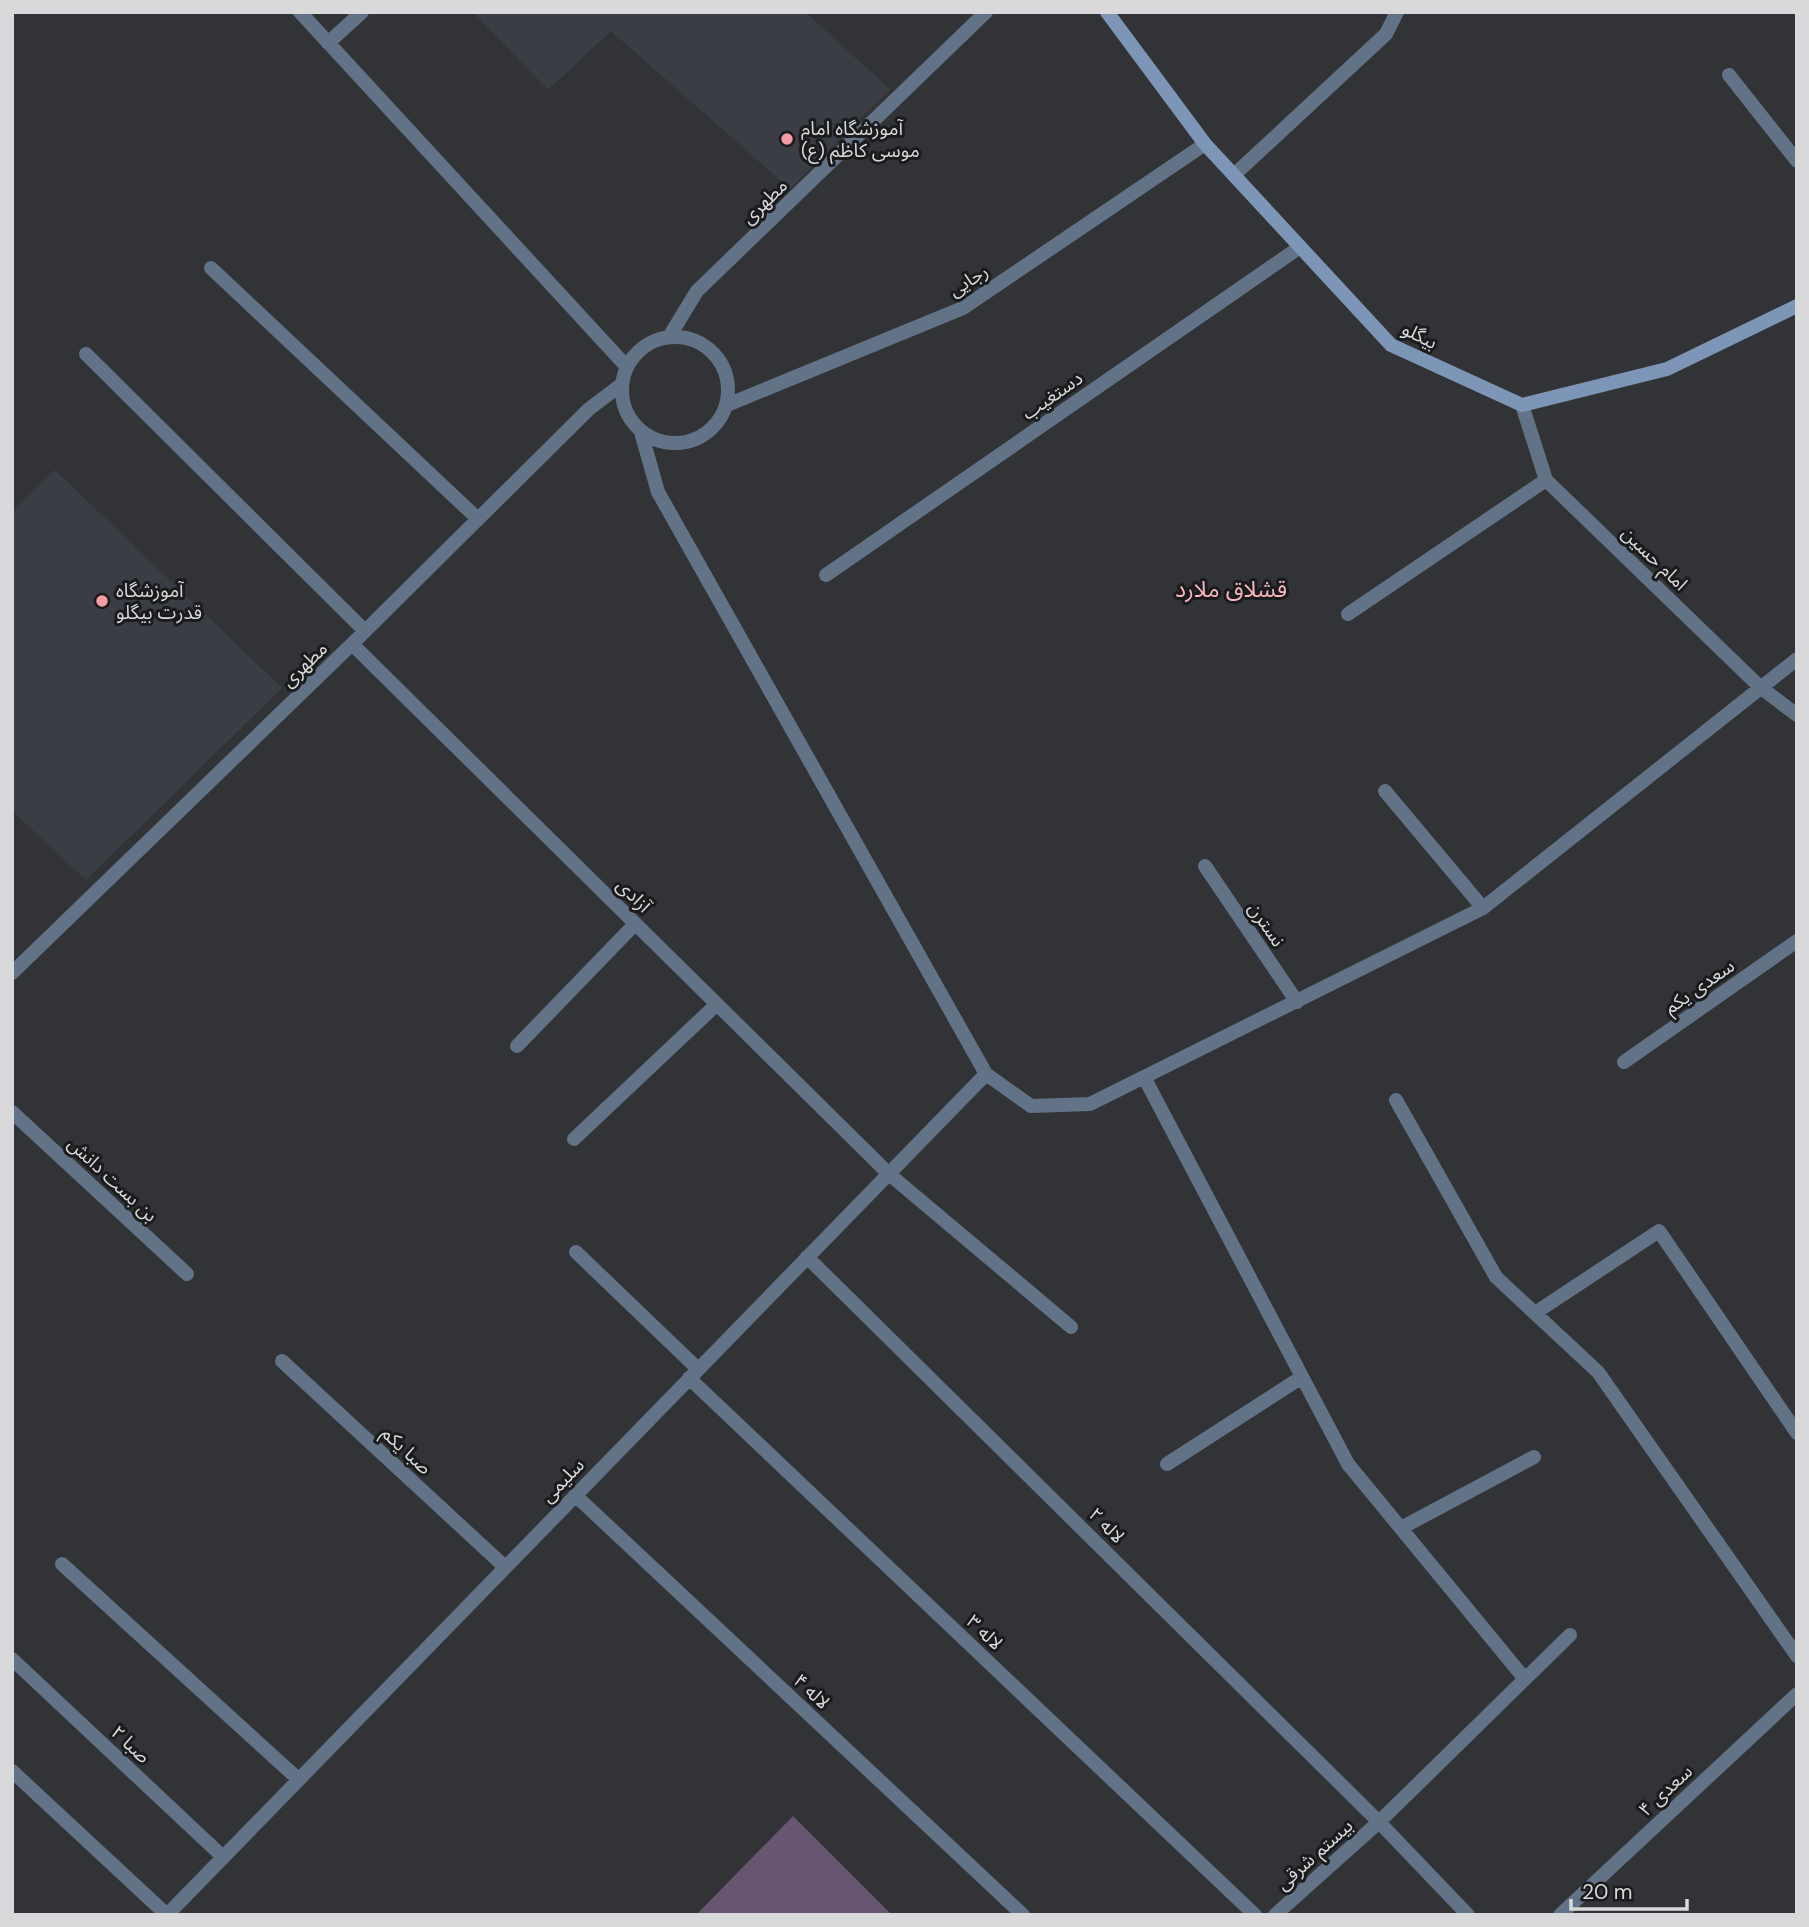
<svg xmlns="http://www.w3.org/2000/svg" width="1809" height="1927" viewBox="0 0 1809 1927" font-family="'DM Sans','Noto Sans Arabic',sans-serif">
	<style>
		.built { fill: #3b3d45 }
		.green { fill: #675571 }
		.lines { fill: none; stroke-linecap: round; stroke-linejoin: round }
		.street { stroke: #637387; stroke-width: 14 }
		.secondary { stroke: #7d96b7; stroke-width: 14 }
		.poi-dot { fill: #f49aa5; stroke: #1a1b1c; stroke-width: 2.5 }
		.labels { text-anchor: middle; stroke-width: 6; stroke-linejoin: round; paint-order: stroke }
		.poi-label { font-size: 19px; fill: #d9d9db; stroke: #1a1b1c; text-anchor: start }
		.street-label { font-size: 19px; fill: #d9d9db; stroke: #1a1b1c }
		.quarter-label { font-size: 23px; fill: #f8b4bc; stroke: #1a1b1c }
	</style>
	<rect width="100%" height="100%" fill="#323336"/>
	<path class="built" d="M 473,12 L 805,12 L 890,89 L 790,189 L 611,31 L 548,90 Z
		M 55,470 L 282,688 L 86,880 L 12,811 L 12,513 Z"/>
	<path class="green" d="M 793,1816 L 892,1915 L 696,1915 Z"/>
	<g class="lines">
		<path class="street" d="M 300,12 L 627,367
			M 328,43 L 362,12
			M 1729,75 L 1797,161
			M 1234,175 L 1386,34 L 1397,12
			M 211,268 L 478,519
			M 669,337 L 697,291 L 986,12
			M622 390a53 53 0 1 1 106 0a53 53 0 1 1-106 0Z
			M 86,354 L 365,631
			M 727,405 L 963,308 L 1205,144
			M 1522,405 L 1546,480 L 1760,687 L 1797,715
			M 641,432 L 658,492 L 986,1074 L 1031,1106 L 1090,1104 L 1483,908 L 1797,659
			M 826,575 L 1300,247
			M 1348,614 L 1546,480
			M 352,644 L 889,1174 L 1071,1327
			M 1385,791 L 1483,908
			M 1205,866 L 1297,1002
			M 12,973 L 352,644 L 589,409 L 622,384
			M 517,1046 L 635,924
			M 1624,1062 L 1797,941
			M 1144,1077 L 1348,1464 L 1525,1679
			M 1396,1100 L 1496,1277 L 1598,1372 L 1797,1656
			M 12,1112 L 187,1274
			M 574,1139 L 717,1004
			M 576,1252 L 698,1369
			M 807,1257 L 1379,1822 L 1468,1915
			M 1535,1313 L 1659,1231 L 1797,1433
			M 282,1361 L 505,1567
			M 689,1378 L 1255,1915
			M 1167,1464 L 1302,1377
			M 575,1495 L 1023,1915
			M 1401,1528 L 1534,1457
			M 62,1564 L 298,1779
			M 12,1659 L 222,1856
			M 12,1771 L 167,1915
			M 167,1915 L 986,1074
			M 1275,1915 L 1379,1822 L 1570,1635
			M 1560,1915 L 1797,1694"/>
		<path class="secondary" d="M 1107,12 L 1205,144 L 1391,345 L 1522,405 L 1667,369 L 1797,306"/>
	</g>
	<g class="poi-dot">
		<circle cx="787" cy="139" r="7"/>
		<circle cx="102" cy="601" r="7"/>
	</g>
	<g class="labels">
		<g class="poi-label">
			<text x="801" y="135">آموزشگاه امام<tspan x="801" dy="22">موسی کاظم (ع)</tspan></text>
			<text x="116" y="597">آموزشگاه<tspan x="116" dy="22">قدرت بیگلو</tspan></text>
		</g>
		<g class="street-label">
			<text transform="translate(764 201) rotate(-44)" y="7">مطهری</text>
			<text transform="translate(968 280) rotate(-32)" y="7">رجایی</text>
			<text transform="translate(1420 335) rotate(27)" y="7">بیگلو</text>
			<text transform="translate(1052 395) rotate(-35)" y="7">دستغیب</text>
			<text transform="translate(1655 558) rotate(44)" y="7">امام حسین</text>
			<text transform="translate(304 664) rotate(-44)" y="7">مطهری</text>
			<text transform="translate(634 895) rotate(45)" y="7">آزادی</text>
			<text transform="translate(1267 924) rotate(56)" y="7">نسترن</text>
			<text transform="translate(1699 986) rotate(-35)" y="7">سعدی یکم</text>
			<text transform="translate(113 1179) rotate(43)" y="7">بن بست دانش</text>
			<text transform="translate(407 1450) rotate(43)" y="7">صبا یکم</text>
			<text transform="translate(562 1480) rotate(-46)" y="7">سلیمی</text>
			<text transform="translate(1107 1525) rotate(45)" y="7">لاله ۲</text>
			<text transform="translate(985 1632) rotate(43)" y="7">لاله ۳</text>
			<text transform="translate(812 1691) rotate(43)" y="7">لاله ۴</text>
			<text transform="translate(131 1744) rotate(43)" y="7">صبا ۲</text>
			<text transform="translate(1665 1790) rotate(-43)" y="7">سعدی ۴</text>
			<text transform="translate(1314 1854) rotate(-42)" y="7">بیستم شرقی</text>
		</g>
		<g class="quarter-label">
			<text x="1231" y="597">قشلاق ملارد</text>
		</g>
	</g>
	<rect width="1809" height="1927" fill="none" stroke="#d9d9db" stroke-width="28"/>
	<path d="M1571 1899v10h116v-10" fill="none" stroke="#d9d9db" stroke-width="3.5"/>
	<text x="1582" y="1899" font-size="21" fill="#d9d9db" stroke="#1a1b1c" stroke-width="5" paint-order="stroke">20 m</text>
</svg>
